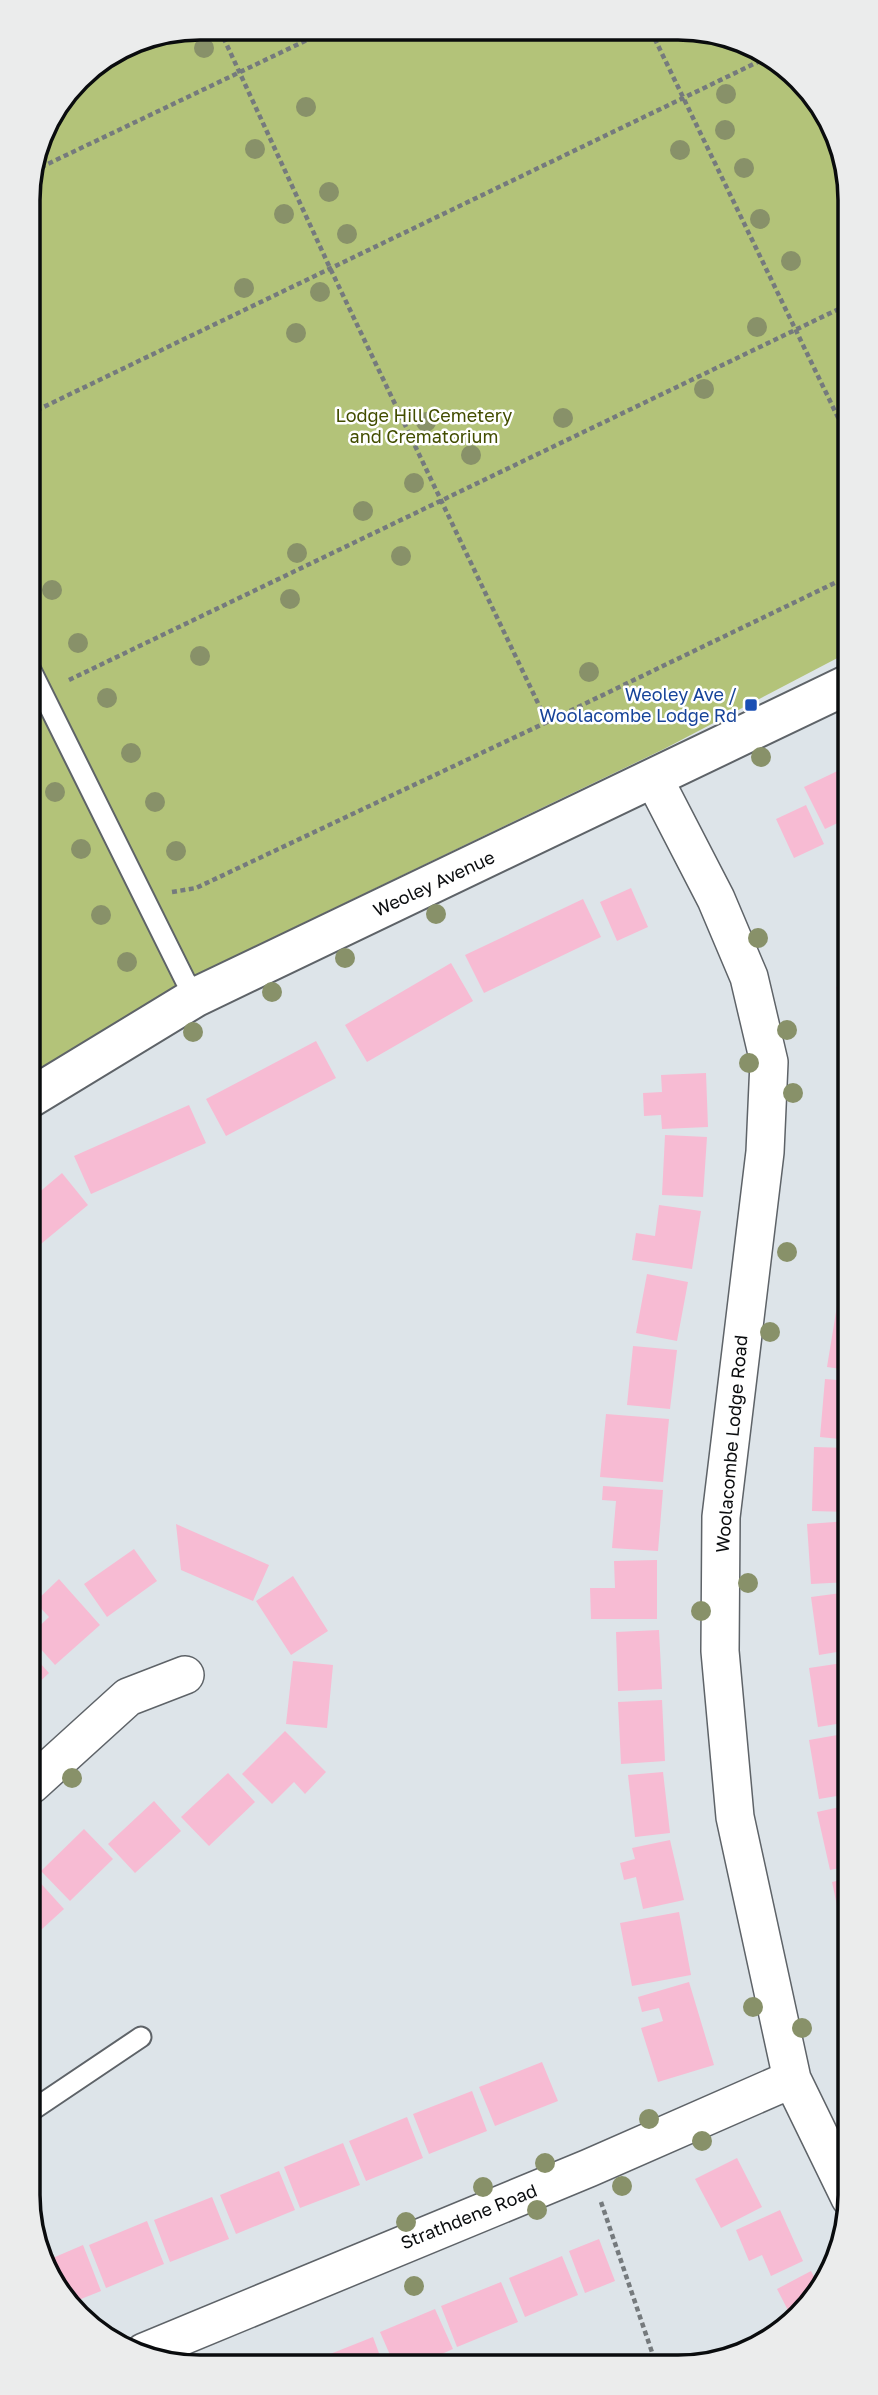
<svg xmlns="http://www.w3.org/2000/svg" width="878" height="2395" viewBox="0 0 878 2395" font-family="'Golos Text',sans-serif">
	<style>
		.green { fill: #b3c379 }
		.building { fill: #f7bbd3 }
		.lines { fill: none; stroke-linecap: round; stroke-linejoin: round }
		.service-casing { stroke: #5e6368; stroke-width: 23 }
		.minor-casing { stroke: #5e6368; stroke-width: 40 }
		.tertiary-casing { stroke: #5e6368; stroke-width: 42 }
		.path { stroke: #757a7d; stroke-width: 4.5; stroke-dasharray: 5 3.5; stroke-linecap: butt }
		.service { stroke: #fff; stroke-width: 19 }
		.minor { stroke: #fff; stroke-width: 37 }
		.tertiary { stroke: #fff; stroke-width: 38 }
		.tree { fill: #889169 }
		.transit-dot { fill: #1a4fb4; stroke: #fff; stroke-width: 2.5 }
		.labels { text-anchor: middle; stroke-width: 5; stroke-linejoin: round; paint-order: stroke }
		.park-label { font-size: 18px; fill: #424d00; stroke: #fff }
		.transit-label { font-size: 18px; fill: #164399; stroke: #fff; text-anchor: end }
		.street-label { font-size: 18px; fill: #0a0c0e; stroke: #fff }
		.rim { fill: none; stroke: #0a0c0e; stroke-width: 3.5 }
	</style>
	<rect width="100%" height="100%" fill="#dde4e9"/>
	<path class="green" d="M 200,28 L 712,31 L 799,78 L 847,166 L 847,653 L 664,749 L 185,980 L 30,1087 L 28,188 L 46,124 L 86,71 L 134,41 Z"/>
	<path class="building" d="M 848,766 L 848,818 L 825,829 L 804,787 Z
		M 806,805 L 824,844 L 794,858 L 776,819 Z
		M 631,888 L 648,927 L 617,941 L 600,902 Z
		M 583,899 L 601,937 L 484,993 L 465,955 Z
		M 451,963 L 473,1001 L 367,1062 L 345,1025 Z
		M 848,985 L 848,1021 L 843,1022 L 836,987 Z
		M 316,1041 L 336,1078 L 226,1136 L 206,1099 Z
		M 706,1073 L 708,1127 L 662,1129 L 661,1115 L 644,1116 L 643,1093 L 662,1092 L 661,1075 Z
		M 189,1105 L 206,1143 L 91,1194 L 74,1156 Z
		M 665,1135 L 707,1137 L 703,1197 L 662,1195 Z
		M 62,1173 L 88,1205 L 30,1253 L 30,1200 Z
		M 659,1205 L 701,1211 L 692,1269 L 632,1260 L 636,1233 L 655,1236 Z
		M 847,1247 L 848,1247 L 848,1298 L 840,1297 Z
		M 647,1274 L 688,1282 L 677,1341 L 636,1333 Z
		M 837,1306 L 848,1308 L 848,1370 L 827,1367 Z
		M 633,1346 L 677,1350 L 670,1409 L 627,1405 Z
		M 825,1379 L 848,1381 L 849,1440 L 820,1437 Z
		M 606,1414 L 669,1419 L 663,1482 L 600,1477 Z
		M 814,1447 L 849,1448 L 849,1512 L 812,1511 Z
		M 603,1486 L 663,1490 L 658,1551 L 612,1548 L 616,1501 L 602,1500 Z
		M 849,1521 L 849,1582 L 811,1584 L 807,1524 Z
		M 176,1524 L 269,1565 L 253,1601 L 181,1570 Z
		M 134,1549 L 157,1581 L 107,1617 L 84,1584 Z
		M 657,1560 L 657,1619 L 591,1619 L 590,1588 L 615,1588 L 614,1561 Z
		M 293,1576 L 328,1631 L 291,1655 L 256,1601 Z
		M 59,1579 L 100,1625 L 55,1665 L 31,1638 L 31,1634 L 49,1617 L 35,1602 Z
		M 849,1592 L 849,1650 L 819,1655 L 811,1597 Z
		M 659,1630 L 662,1689 L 618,1691 L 616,1632 Z
		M 31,1653 L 49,1673 L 31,1690 Z
		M 293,1661 L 333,1665 L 327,1728 L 286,1724 Z
		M 849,1662 L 849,1722 L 818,1727 L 809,1668 Z
		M 662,1700 L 665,1761 L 621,1764 L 618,1702 Z
		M 285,1731 L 326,1772 L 305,1794 L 294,1782 L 272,1804 L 242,1774 Z
		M 849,1733 L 849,1794 L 819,1799 L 809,1740 Z
		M 663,1772 L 670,1833 L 635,1837 L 628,1775 Z
		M 228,1773 L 255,1802 L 209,1846 L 181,1817 Z
		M 154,1801 L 181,1831 L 135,1873 L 108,1844 Z
		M 849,1805 L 849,1866 L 830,1870 L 817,1812 Z
		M 84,1829 L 113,1859 L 70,1901 L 41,1871 Z
		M 670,1840 L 684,1900 L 643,1909 L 636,1877 L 624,1880 L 620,1863 L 635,1859 L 632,1848 Z
		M 35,1877 L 64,1909 L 31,1939 L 31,1881 Z
		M 849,1878 L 849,1942 L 845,1943 L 832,1882 Z
		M 679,1912 L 691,1975 L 632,1986 L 620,1923 Z
		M 689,1982 L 714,2065 L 658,2082 L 641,2028 L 663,2021 L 659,2008 L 642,2012 L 638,1997 Z
		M 542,2062 L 558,2101 L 495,2126 L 479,2087 Z
		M 472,2091 L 487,2131 L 429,2154 L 413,2114 Z
		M 407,2117 L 423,2158 L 366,2181 L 349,2141 Z
		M 343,2143 L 360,2185 L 300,2208 L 284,2167 Z
		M 737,2158 L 762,2207 L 721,2228 L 695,2179 Z
		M 279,2171 L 295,2210 L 236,2234 L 220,2195 Z
		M 212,2197 L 229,2239 L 170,2262 L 154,2220 Z
		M 780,2210 L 803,2261 L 771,2276 L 762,2255 L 749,2261 L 736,2230 Z
		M 147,2221 L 164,2264 L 106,2288 L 89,2245 Z
		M 599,2239 L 615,2281 L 585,2293 L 569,2251 Z
		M 83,2245 L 101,2291 L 71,2303 L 48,2260 Z
		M 562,2256 L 578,2295 L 525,2317 L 509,2278 Z
		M 811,2271 L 820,2288 L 808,2308 L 793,2320 L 777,2289 Z
		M 501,2282 L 518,2322 L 457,2347 L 441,2306 Z
		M 435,2309 L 453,2349 L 419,2364 L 394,2364 L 380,2332 Z
		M 373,2337 L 383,2364 L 316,2364 L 315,2360 Z"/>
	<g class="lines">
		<defs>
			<path id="service" d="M 29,666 L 185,980 L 196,997
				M 31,2111 L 141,2037"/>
			<path id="minor" d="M 654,779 L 716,899 L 749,977 L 769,1062 L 765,1152 L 721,1517 L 720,1651 L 735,1817 L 792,2079 L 850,2198
				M 31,1785 L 128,1697 L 185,1675
				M 144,2352 L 589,2168 L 792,2079"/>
			<path id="tertiary" d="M 30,1098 L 196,997 L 847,685"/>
		</defs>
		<use href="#service" class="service-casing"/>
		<use href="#minor" class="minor-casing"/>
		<use href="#tertiary" class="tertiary-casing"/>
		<path class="path" d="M 651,31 L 847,436
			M 33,171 L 330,29
			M 29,414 L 764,59
			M 69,680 L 847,305
			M 547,722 L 847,577
			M 172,892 L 196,888 L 547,722 L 330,268 L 219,28
			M 601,2202 L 656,2364"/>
		<use href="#service" class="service"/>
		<use href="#minor" class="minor"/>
		<use href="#tertiary" class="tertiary"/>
	</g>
	<g class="tree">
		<circle cx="204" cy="48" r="10"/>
		<circle cx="726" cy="94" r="10"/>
		<circle cx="306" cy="107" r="10"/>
		<circle cx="725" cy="130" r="10"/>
		<circle cx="255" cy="149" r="10"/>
		<circle cx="680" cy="150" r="10"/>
		<circle cx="744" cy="168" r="10"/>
		<circle cx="329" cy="192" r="10"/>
		<circle cx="284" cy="214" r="10"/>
		<circle cx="760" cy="219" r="10"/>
		<circle cx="347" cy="234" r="10"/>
		<circle cx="791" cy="261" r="10"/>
		<circle cx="244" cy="288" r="10"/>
		<circle cx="320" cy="292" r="10"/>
		<circle cx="757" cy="327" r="10"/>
		<circle cx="296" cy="333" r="10"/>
		<circle cx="704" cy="389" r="10"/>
		<circle cx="563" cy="418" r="10"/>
		<circle cx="426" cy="422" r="10"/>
		<circle cx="471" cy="455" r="10"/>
		<circle cx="414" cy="483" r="10"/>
		<circle cx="363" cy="511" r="10"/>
		<circle cx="297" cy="553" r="10"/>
		<circle cx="401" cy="556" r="10"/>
		<circle cx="52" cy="590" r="10"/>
		<circle cx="290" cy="599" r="10"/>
		<circle cx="78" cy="643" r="10"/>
		<circle cx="200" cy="656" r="10"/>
		<circle cx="589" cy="672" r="10"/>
		<circle cx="107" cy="698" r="10"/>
		<circle cx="131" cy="753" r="10"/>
		<circle cx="761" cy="757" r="10"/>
		<circle cx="55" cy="792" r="10"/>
		<circle cx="155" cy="802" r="10"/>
		<circle cx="81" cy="849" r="10"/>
		<circle cx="176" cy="851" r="10"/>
		<circle cx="436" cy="914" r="10"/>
		<circle cx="101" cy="915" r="10"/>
		<circle cx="758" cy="938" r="10"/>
		<circle cx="345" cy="958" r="10"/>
		<circle cx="127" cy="962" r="10"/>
		<circle cx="272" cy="992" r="10"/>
		<circle cx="787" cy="1030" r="10"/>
		<circle cx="193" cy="1032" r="10"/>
		<circle cx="749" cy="1063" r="10"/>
		<circle cx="793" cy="1093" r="10"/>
		<circle cx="787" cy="1252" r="10"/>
		<circle cx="770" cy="1332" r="10"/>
		<circle cx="748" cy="1583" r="10"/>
		<circle cx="701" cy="1611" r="10"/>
		<circle cx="72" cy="1778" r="10"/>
		<circle cx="753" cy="2007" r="10"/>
		<circle cx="802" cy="2028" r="10"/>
		<circle cx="649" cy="2119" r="10"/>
		<circle cx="702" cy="2141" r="10"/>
		<circle cx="545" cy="2163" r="10"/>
		<circle cx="622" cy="2186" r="10"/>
		<circle cx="483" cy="2187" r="10"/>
		<circle cx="537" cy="2210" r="10"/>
		<circle cx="406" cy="2222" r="10"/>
		<circle cx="414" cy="2286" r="10"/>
	</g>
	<rect class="transit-dot" x="744" y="698" width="14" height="14" rx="3.5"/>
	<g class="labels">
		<g class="park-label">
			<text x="424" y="422">Lodge Hill Cemetery<tspan x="424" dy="21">and Crematorium</tspan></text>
		</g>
		<g class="transit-label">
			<text x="737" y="701">Weoley Ave /<tspan x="737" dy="21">Woolacombe Lodge Rd</tspan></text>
		</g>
		<g class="street-label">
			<text transform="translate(434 884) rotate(-25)" y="6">Weoley Avenue</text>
			<text transform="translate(732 1444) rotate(-85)" y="6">Woolacombe Lodge Road</text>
			<text transform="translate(469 2217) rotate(-22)" y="6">Strathdene Road</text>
		</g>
	</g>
	<path d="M0 0H878V2395H0ZM200 40H678A160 160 0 0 1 838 200V2195A160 160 0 0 1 678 2355H200A160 160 0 0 1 40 2195V200A160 160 0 0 1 200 40Z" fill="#ebecec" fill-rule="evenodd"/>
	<path class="rim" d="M200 40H678A160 160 0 0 1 838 200V2195A160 160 0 0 1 678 2355H200A160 160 0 0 1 40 2195V200A160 160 0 0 1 200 40Z"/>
</svg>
